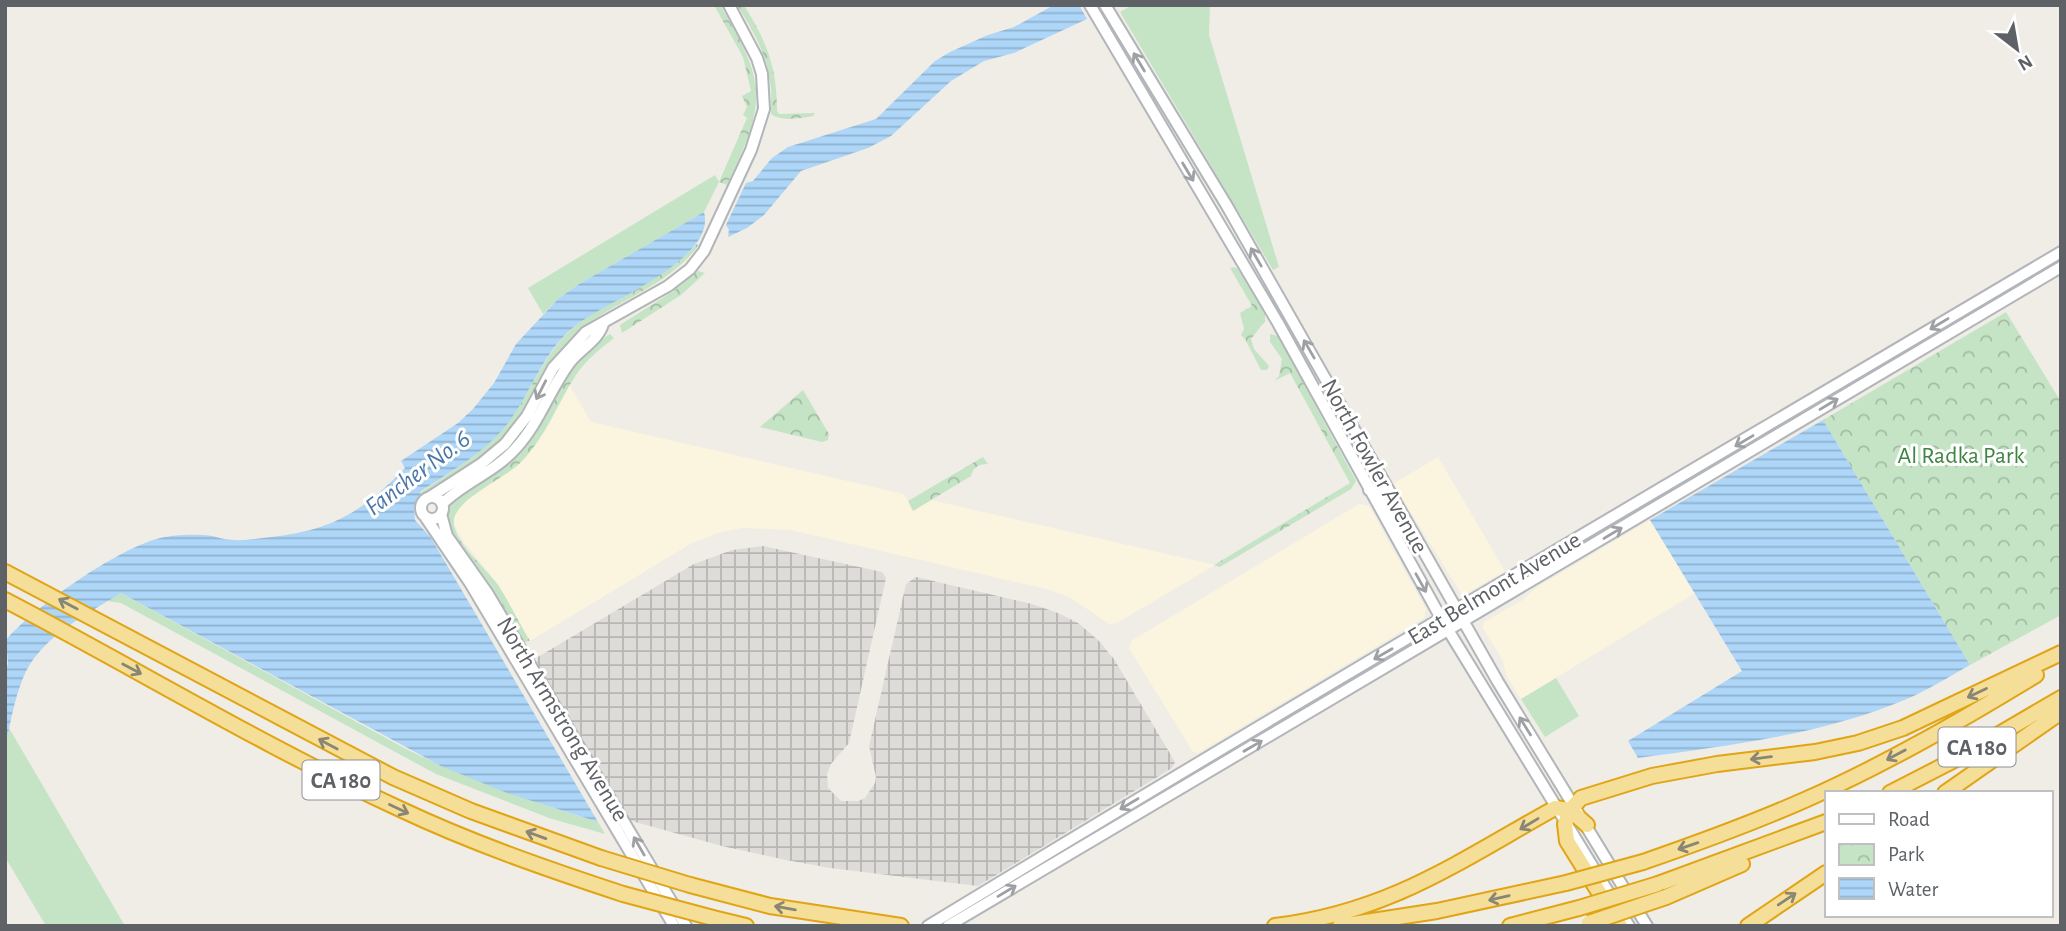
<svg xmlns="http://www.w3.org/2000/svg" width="2066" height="931" viewBox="0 0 2066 931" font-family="'Alegreya Sans',sans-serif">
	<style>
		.commercial { fill: #fbf5df }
		.industrial { fill: url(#industrial-grid) }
		.green { fill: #c5e4c5 }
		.park { fill: url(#park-crowns) }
		.water { fill: url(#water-rules) }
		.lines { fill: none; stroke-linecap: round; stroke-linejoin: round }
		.secondary-casing { stroke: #b2b5b9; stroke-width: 14 }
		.highway-casing { stroke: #e1a414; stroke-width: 18 }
		.secondary { stroke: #fff; stroke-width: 10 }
		.highway { stroke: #f4de98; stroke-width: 14 }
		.highway-bridge-casing { stroke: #e1a414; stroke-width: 18; stroke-linecap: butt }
		.highway-bridge { stroke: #f4de98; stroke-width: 14 }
		.oneway { stroke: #9ea0a3 }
		.oneway2 { stroke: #8b8674 }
		.labels { text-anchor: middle; stroke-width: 6; stroke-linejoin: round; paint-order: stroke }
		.shield { fill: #fff; stroke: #8e9093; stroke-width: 2 }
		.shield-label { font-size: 23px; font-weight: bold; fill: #5e6165 }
		.park-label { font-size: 24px; fill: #3e8442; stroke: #fff }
		.street-label { font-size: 24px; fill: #5e6165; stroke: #fff }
		.water-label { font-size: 26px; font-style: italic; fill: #4b77a9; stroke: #fff }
	</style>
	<defs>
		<pattern id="industrial-grid" width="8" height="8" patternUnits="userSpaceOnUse" patternTransform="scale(1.75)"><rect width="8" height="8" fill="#dedcd8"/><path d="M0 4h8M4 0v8" fill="none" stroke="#b7b6b3"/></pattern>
		<pattern id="park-crowns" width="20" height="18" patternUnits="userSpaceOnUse" patternTransform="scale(1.75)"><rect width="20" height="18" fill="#c5e4c5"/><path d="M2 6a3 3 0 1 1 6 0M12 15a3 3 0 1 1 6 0" fill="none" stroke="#a3bca4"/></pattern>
		<pattern id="water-rules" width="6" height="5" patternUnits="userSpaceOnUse" patternTransform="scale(1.75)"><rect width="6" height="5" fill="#add6f8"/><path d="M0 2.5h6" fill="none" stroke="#90b1cc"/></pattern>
	</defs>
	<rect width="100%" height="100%" fill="#efede6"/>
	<path class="commercial" d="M 570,386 L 591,422 L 904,494 L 913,510 L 931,500 L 1215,565 L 1117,623 L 1109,624 L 1071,598 L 1050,590 L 791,530 L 743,528 L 721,532 L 692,543 L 530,641 L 497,583 L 463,541 L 454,525 L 454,516 L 465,502 L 518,465 L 545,431 Z
		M 1438,457 L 1505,571 L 1466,594 L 1461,593 L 1393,484 Z
		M 1359,504 L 1369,506 L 1426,609 L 1424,618 L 1198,753 L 1193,752 L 1129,648 L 1131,641 Z
		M 1650,520 L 1695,593 L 1521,699 L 1506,675 L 1503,661 L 1483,628 L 1484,622 L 1523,600 L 1534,589 Z"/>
	<path class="industrial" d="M 763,546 L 882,572 L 886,578 L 849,743 L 831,764 L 827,774 L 828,788 L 841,801 L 858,801 L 865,798 L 875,783 L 876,777 L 869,746 L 906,584 L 916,577 L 1032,604 L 1058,613 L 1078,623 L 1098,640 L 1114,659 L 1175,762 L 1172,768 L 978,886 L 830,868 L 781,859 L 722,846 L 628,820 L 536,664 L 538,657 L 694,564 L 732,550 Z"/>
	<path class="green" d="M 1132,5 L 1210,5 L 1209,35 L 1279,267 L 1273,270 L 1120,12 Z
		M 715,175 L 719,182 L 704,212 L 579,284 L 558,299 L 543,314 L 528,288 Z
		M 121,593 L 406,749 C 468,779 533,802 598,822 L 605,834 L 549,818 L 436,774 L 121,603 L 107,601 Z
		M 1556,678 L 1579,716 L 1545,737 L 1521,699 Z
		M 9,728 L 125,926 L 46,926 L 5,857 L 5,748 Z"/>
	<path class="park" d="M 714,5 L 720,5 C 768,85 766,102 727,185 L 719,182 L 747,118 L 743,115 L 747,107 L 742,96 L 751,91 L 743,57 Z
		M 737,5 L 744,5 C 767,43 777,66 777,111 L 779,114 L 815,113 L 813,116 C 801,118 781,122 771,114 C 771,103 772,92 770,81 C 766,52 752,29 737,5 Z
		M 697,244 L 699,245 C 665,290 613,299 574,336 C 550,359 540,390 521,417 C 497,452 458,476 421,496 L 420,493 C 450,472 485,453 507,423 C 533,391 544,350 578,324 C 616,294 664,280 697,244 Z
		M 1234,267 L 1238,269 L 1265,314 L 1265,321 L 1251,339 L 1254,349 L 1269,366 L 1267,370 L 1261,370 L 1245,339 L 1241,335 L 1244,329 L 1240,313 L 1252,306 L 1230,268 Z
		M 698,271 L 705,273 L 681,295 L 622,333 L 620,325 L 672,292 Z
		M 2006,312 L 2061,402 L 2061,615 L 1970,665 L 1823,420 Z
		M 610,334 L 614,338 C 600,349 586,360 576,375 C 556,405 545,440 518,465 C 503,479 449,502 454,525 C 458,546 486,568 498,585 C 510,603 519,623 530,641 L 524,642 L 486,581 L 448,529 L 448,509 L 452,501 L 461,494 L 499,471 L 516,457 L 542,422 L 573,368 L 596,343 Z
		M 1270,334 L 1278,336 L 1356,481 L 1351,489 L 1220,567 L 1214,565 L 1350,483 L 1290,373 L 1274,381 L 1279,376 L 1282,359 L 1270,342 Z
		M 803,390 L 829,434 L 828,440 L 822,442 L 760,427 Z
		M 983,457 L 988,464 C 979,464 973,467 971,476 L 913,511 L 908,501 Z"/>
	<path class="water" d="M 1054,5 L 1079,5 L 1087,19 L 1014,53 L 984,61 L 951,81 L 891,136 L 868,148 L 801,171 L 764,215 L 747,228 L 728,237 L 729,230 L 726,225 L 746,183 L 753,181 L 772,158 L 788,147 L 876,119 L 935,61 L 950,52 L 988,35 L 1014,27 Z
		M 704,212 C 717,259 610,300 579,323 C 544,348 533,390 508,423 C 485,453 451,471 420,492 L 421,496 L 414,507 L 415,520 L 431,538 L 598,822 L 507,793 L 441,766 L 121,593 C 86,615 39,638 23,678 C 14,700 10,725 5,748 L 5,670 L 8,664 L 6,640 C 35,606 117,549 160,538 C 172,535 190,534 203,535 C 213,535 223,540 234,540 C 246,541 259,538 271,537 C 333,530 362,512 405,468 L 401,461 L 458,423 L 473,409 L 494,383 L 516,344 L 558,299 L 579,284 Z
		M 1823,420 L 1970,665 C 1950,676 1930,689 1909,698 C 1823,735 1730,745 1638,758 L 1628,741 L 1742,671 L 1650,520 Z"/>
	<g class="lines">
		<defs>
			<path id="secondary" d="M 1090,5 L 1278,323 L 1442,620 L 1629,926
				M 1105,5 L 1227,206 L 1498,682 L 1647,926
				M 1369,490 L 1375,489 L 1379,491 L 1405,533
				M421 508a11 11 0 1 1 22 0a11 11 0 1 1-22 0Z
				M 430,497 L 481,464 L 505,444 L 527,416 L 553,368 L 586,332 L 668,286 L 690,269 L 704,251 L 751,150 L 764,109 L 762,74 L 757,58 L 729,5
				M 442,504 C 464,482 495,472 516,448 C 540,422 550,388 571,361 C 581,349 599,339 603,324
				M 441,514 L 447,536 L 488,594 L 686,926
				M 426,518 L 470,583 L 674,926
				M 928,926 C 1304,697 1683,476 2061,252
				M 948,926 L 2061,267"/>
			<path id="highway" d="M 5,572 L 393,777 L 471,811 L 601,858
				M 5,600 C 137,669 265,747 400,809 C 472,843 547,869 623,894
				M 1890,793 L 1960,757 L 2061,698
				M 1945,793 L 2061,712
				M 1643,862 C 1698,843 1753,823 1807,799 C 1886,764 1962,720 2036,675
				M 1658,884 L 1826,822
				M 690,885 L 770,906 L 901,926
				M 1666,897 L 1742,864
				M 713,918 L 746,926
				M 1275,926 C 1389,912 1458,862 1555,808 L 1570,810 L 1587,825
				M 1340,926 L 1437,911 L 1566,883
				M 1510,926 L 1579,908
				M 1620,926 L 1567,841 L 1565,824 L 1570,810 L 1581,798 L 1652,776 L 1717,764 L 1815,752 L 1858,743 L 1903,728 L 2061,653
				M 1748,926 L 1826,873"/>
		</defs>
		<use href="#secondary" class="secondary-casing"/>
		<use href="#highway" class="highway-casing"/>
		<use href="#secondary" class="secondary"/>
		<use href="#highway" class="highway"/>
		<defs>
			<path id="highway-bridge" d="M 601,858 L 690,885
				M 1566,883 L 1643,862
				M 623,894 L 713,918
				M 1579,908 L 1658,884
				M 1589,923 L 1666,897"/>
		</defs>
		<use href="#highway-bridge" class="highway-bridge-casing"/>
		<use href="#highway-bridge" class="highway-bridge"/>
	</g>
	<defs><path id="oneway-shaft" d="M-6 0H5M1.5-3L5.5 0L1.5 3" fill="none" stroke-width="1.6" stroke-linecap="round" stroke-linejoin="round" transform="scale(1.75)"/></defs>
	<g class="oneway">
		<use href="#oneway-shaft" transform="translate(1139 62) rotate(-121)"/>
		<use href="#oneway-shaft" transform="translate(1188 172) rotate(59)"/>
		<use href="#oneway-shaft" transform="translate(1256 257) rotate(-120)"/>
		<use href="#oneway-shaft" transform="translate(1939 324) rotate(149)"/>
		<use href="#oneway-shaft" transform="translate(1309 349) rotate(-120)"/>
		<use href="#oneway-shaft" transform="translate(541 390) rotate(117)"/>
		<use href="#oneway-shaft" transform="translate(1829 404) rotate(-31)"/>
		<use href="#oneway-shaft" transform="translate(1744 441) rotate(149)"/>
		<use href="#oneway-shaft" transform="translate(1613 533) rotate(-31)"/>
		<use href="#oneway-shaft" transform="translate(1421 583) rotate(61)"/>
		<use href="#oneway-shaft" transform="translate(1383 654) rotate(150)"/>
		<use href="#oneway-shaft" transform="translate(1525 726) rotate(-122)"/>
		<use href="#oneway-shaft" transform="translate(1253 746) rotate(-30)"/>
		<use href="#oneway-shaft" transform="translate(1129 804) rotate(149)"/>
		<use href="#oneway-shaft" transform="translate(639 846) rotate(-120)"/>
		<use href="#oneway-shaft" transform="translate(1007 891) rotate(-31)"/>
	</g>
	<g class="oneway2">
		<use href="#oneway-shaft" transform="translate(68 604) rotate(-152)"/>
		<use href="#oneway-shaft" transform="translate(132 669) rotate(28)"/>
		<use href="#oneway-shaft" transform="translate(1977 693) rotate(155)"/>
		<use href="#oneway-shaft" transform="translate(328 744) rotate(-152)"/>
		<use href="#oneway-shaft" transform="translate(1896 755) rotate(152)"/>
		<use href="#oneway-shaft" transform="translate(1761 758) rotate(173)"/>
		<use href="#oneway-shaft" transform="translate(399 809) rotate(25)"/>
		<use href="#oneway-shaft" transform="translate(1529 824) rotate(149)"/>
		<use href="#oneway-shaft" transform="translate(536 835) rotate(-160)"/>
		<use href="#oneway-shaft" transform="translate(1688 846) rotate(161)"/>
		<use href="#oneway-shaft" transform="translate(1499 898) rotate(167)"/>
		<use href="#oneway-shaft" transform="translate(1787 899) rotate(-34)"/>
		<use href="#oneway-shaft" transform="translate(785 908) rotate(-170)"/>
	</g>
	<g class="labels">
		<g class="shield">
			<rect x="1938.5" y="727.5" width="77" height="39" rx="5"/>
			<rect x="302.5" y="760.5" width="77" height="39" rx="5"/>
		</g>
		<g class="shield-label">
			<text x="1977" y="755">CA 180</text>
			<text x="341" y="788">CA 180</text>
		</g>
		<g class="park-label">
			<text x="1961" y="463">Al Radka Park</text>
		</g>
		<g class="street-label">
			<text transform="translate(1375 466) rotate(61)" y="8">North Fowler Avenue</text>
			<text transform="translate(1494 588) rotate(-31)" y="8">East Belmont Avenue</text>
			<text transform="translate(563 719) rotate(59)" y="8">North Armstrong Avenue</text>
		</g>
		<g class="water-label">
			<text transform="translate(417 472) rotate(-37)" y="9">Fancher No. 6</text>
		</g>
	</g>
	<rect width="2066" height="931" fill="none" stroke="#5e6165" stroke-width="14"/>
	<rect x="1825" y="791" width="228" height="126" fill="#ffffff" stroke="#bfc0c1" stroke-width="2"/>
	<rect x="1839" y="814" width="35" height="10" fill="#ffffff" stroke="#bfc0c1" stroke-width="2"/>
	<text x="1888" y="826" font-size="21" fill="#5e6165">Road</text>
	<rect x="1839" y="844" width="35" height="21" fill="url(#park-crowns)" stroke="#bfc0c1" stroke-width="2"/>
	<text x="1888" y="861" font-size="21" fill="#5e6165">Park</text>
	<rect x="1839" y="878" width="35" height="21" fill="url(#water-rules)" stroke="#bfc0c1" stroke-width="2"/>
	<text x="1888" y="896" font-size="21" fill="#5e6165">Water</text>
	<g transform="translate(2017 49) rotate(149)" stroke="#ffffff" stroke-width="5" paint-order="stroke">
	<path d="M0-5L12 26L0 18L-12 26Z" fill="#5e6165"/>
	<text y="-10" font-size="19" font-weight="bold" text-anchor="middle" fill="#5e6165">N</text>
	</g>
</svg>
